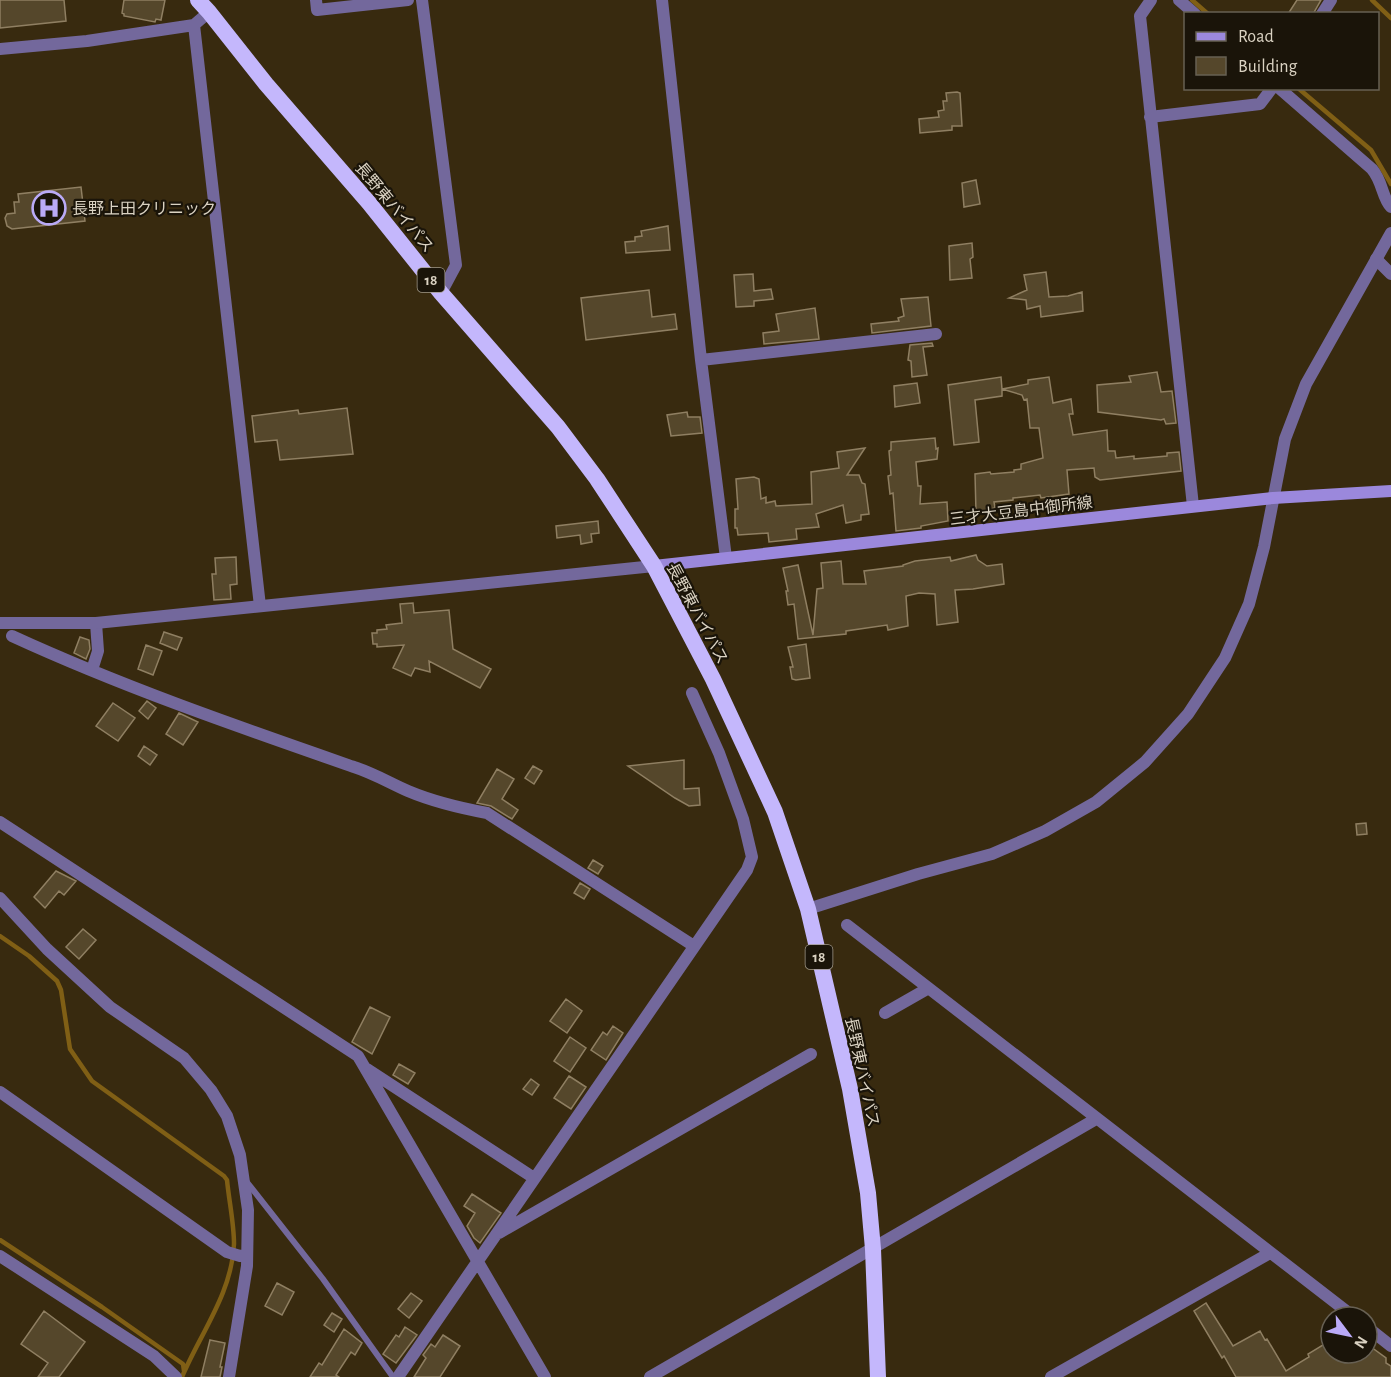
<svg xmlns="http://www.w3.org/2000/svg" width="1391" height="1377" viewBox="0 0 1391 1377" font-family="'Alegreya Sans','Noto Sans JP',sans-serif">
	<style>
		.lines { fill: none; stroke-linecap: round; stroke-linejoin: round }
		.stream { stroke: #805f15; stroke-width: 4.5 }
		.building { fill: #55472b; stroke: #8f7f62; stroke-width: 1.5 }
		.service { stroke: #73689c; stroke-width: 6 }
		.minor { stroke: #73689c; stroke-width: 12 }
		.tertiary { stroke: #73689c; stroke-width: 12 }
		.secondary { stroke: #9b88dc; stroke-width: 12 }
		.trunk { stroke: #c4b7fc; stroke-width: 16 }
		.labels { text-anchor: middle; stroke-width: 4.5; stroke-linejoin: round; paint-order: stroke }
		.shield { fill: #1a1409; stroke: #a0998a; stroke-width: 1.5 }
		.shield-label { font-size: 15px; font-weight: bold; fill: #dad2c2 }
		.street-label { font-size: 16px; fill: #dad2c2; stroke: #1a1409 }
		.poi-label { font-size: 16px; fill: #dad2c2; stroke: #1a1409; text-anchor: start }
	</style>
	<rect width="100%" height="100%" fill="#382a0f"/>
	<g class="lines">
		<path class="stream" d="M 1192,0 L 1208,14
			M 1372,0 L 1391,18
			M 1298,88 L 1371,150 L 1391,184
			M 0,936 L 29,956 L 57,981 L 61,990 L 70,1049 L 92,1081 L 224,1176 L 227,1180 C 229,1201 234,1223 234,1244 C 232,1293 200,1334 182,1377
			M 0,1240 L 102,1307 L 183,1364 L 184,1371"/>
	</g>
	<path class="building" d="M 0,0 L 64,0 L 66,21 L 0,28 Z
		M 124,0 L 165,0 L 161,20 L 156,19 L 155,22 L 124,16 L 124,14 L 122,13 Z
		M 1297,0 L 1321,0 L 1313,14 L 1288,14 Z
		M 957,92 L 960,93 L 962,126 L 952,126 L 952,130 L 920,133 L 919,119 L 939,117 L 938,111 L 944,110 L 943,101 L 947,101 L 946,93 Z
		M 976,180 L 980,204 L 964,207 L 962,183 Z
		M 81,187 L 85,221 L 12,229 L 7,226 L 5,218 L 7,214 L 15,213 L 14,202 L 19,202 L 18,194 Z
		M 668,226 L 670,250 L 626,253 L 625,242 L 635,241 L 635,237 L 642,236 L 641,231 Z
		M 972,243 L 973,257 L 970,259 L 972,278 L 950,280 L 949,246 Z
		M 1046,272 L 1049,297 L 1068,296 L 1082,292 L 1083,311 L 1041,317 L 1040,306 L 1027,309 L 1026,300 L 1009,298 L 1027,290 L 1024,275 Z
		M 753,274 L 754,291 L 771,289 L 773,299 L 754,301 L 754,306 L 736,307 L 734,275 Z
		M 649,290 L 652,317 L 675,314 L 677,329 L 586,340 L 581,298 Z
		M 928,297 L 931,326 L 872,333 L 871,324 L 899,321 L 898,318 L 904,316 L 901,299 Z
		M 815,308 L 819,339 L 764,344 L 763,333 L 779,331 L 776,314 Z
		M 932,343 L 933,346 L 923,347 L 927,375 L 912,377 L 911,361 L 908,360 L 910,345 Z
		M 1157,372 L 1161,392 L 1172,391 L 1176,423 L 1166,424 L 1164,419 L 1161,420 L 1098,412 L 1097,385 L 1131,382 L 1129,376 Z
		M 1001,377 L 1002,389 L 1028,384 L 1028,380 L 1049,377 L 1053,403 L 1071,399 L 1073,414 L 1069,414 L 1073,435 L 1107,430 L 1108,451 L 1115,451 L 1116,458 L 1134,456 L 1134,459 L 1167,456 L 1167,453 L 1179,452 L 1181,471 L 1100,480 L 1095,477 L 1094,468 L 1067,470 L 1069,494 L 1041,498 L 1040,495 L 1013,498 L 1013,500 L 994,502 L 995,508 L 976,512 L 975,474 L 990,472 L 991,474 L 1014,472 L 1014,470 L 1021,469 L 1021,464 L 1043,458 L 1039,428 L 1030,428 L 1027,399 L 1024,400 L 1022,395 L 1002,389 L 1002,396 L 975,400 L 979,442 L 954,445 L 948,385 Z
		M 917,383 L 920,403 L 895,407 L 894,386 Z
		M 347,408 L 353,454 L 280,460 L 277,440 L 255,442 L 252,416 L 298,410 L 299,414 Z
		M 687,412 L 688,417 L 700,417 L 702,433 L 671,436 L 667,415 Z
		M 935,438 L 936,449 L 938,448 L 937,459 L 916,462 L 918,486 L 921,486 L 920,504 L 947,502 L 948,521 L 921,526 L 921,528 L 896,531 L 893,493 L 890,494 L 888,476 L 891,475 L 889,451 L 891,450 L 891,442 Z
		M 865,448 L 847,475 L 859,475 L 862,483 L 865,484 L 869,514 L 861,515 L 861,520 L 846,523 L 843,505 L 816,514 L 819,527 L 796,529 L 797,539 L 769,542 L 768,533 L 738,535 L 737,528 L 735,528 L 735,509 L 738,509 L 736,479 L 754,477 L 759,479 L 761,499 L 766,497 L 766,503 L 775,501 L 776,506 L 812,504 L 811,472 L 839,468 L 837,452 Z
		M 598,521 L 599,533 L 591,534 L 592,542 L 581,544 L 580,535 L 557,538 L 556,526 Z
		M 976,555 L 978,560 L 987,566 L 1002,564 L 1004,584 L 973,589 L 955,590 L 958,622 L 937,625 L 935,594 L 919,593 L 906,596 L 908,626 L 888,630 L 887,625 L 846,631 L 846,634 L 798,639 L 794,604 L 788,605 L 786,591 L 788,591 L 783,568 L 798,565 L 813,635 L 817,589 L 823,588 L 821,563 L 841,561 L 843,584 L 866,584 L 864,571 L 903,566 L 903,565 L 915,561 L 950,557 L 951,561 Z
		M 236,557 L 237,584 L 230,585 L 231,599 L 214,600 L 212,574 L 216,574 L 215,558 Z
		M 413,603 L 414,613 L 449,610 L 453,649 L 491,669 L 480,688 L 429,661 L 430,672 L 415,668 L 411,676 L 393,668 L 404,645 L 377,647 L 377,644 L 373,644 L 372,633 L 377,633 L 377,630 L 387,629 L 386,625 L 402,623 L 400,604 Z
		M 164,632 L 182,638 L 177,650 L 160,643 Z
		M 80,637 L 89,640 L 90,649 L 86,659 L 74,653 Z
		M 806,644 L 810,678 L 796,680 L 792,679 L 790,667 L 793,667 L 788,647 Z
		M 146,645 L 162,651 L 153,675 L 138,669 Z
		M 147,701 L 156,708 L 148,719 L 139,711 Z
		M 113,703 L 135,718 L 118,741 L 96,726 Z
		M 179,713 L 198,722 L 183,745 L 166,734 Z
		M 144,746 L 157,755 L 150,765 L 138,756 Z
		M 684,760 L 684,789 L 699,788 L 700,805 L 689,806 L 675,798 L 628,766 Z
		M 533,766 L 542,771 L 534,784 L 525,778 Z
		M 497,769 L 514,779 L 502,799 L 518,810 L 512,819 L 491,806 L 477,803 Z
		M 1366,823 L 1367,834 L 1357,835 L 1356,824 Z
		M 593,860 L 603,866 L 598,874 L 588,868 Z
		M 56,871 L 76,881 L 64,895 L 59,891 L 45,908 L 34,897 Z
		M 580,883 L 590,889 L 584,899 L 574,893 Z
		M 83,929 L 96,940 L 79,959 L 66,947 Z
		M 566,999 L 582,1011 L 567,1033 L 550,1021 Z
		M 370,1007 L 390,1017 L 372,1054 L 352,1042 Z
		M 613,1026 L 623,1033 L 606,1060 L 591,1050 L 603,1032 L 607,1035 Z
		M 570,1037 L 586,1048 L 570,1072 L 554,1061 Z
		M 399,1064 L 415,1073 L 408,1084 L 393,1075 Z
		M 569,1076 L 586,1087 L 571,1109 L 554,1098 Z
		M 531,1079 L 539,1085 L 532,1095 L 523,1089 Z
		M 472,1194 L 501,1213 L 480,1243 L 474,1238 L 467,1226 L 475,1213 L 464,1206 Z
		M 277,1283 L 294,1292 L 282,1315 L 265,1306 Z
		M 411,1293 L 422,1301 L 409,1318 L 398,1309 Z
		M 1206,1303 L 1233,1346 L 1260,1331 L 1265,1340 L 1267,1339 L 1286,1371 L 1309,1357 L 1308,1354 L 1331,1340 L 1331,1353 L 1367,1353 L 1371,1347 L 1386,1358 L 1386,1363 L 1391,1366 L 1391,1377 L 1236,1377 L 1224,1356 L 1222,1358 L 1194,1311 Z
		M 44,1311 L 85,1342 L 59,1377 L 38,1377 L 48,1363 L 21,1344 Z
		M 332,1313 L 342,1319 L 334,1332 L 324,1325 Z
		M 405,1327 L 417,1335 L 396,1363 L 383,1354 L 396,1335 L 399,1337 Z
		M 344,1329 L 362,1343 L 355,1355 L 351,1352 L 336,1375 L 339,1377 L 310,1377 L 319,1363 L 322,1365 Z
		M 443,1335 L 460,1346 L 440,1377 L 414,1377 L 426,1358 L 423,1355 L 431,1344 L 435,1347 Z
		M 210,1340 L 225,1343 L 220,1367 L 222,1367 L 220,1377 L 201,1377 Z"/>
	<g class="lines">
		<path class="service" d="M 246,1181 L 323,1279 L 393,1377"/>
		<path class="minor" d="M 316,0 L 317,10 L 408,0
			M 422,0 L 456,265 L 441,293
			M 662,0 L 701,360 L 726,558
			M 1151,0 L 1140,16 L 1193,506
			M 1179,0 L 1195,14
			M 1322,14 L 1331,0
			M 194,25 L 260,606
			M 0,49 L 87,41 L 194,25 L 209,12
			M 1279,88 L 1372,169 C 1383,182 1382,198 1391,207
			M 1150,117 L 1260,104 L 1272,88
			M 1376,259 L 1391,274
			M 701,360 L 936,334
			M 12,636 C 123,687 239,727 354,767 C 373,773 390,783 408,791 C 434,802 460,808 487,813 L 694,946
			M 92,670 L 98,651 L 96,623
			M 0,822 L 358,1056 L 545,1377
			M 0,898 L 47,949 L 110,1007 L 184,1058 L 211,1090 L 227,1116 L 240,1155 L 248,1210 L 247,1266 L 229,1377
			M 847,925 L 1354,1317
			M 885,1013 L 927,989
			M 367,1069 L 534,1178
			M 0,1092 L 227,1252 L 240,1256 L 247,1255
			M 499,1233 L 811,1054
			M 0,1256 L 154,1356 L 176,1377
			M 1367,1327 L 1391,1346
			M 398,1377 L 747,870 L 752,857 L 743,819 L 719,753 L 692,693
			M 650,1377 L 1096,1119
			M 1051,1377 L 1270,1253"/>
		<path class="tertiary" d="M 0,623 L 96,623 L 654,566
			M 808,909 L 918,874 L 992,854 L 1045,831 L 1096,802 L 1145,762 L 1188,714 L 1225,658 L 1249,604 L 1264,547 L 1285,439 L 1306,384 L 1391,233"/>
		<path class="secondary" d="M 654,566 L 1273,498 L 1391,491"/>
		<path class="trunk" d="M 198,0 L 209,12 L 266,84 L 369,203 L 441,293 L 558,427 L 597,479 L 654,566 L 713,679 L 775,812 L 808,909 L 850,1089 L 868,1193 L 873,1249 L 878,1377"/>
	</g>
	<defs>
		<symbol id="hospital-ring" viewBox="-11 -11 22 22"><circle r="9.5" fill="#1a1409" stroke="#baaaf7" stroke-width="1.5"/><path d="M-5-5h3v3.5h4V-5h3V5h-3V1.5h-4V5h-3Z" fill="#baaaf7"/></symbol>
	</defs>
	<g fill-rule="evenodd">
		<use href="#hospital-ring" x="30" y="189" width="38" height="38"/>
	</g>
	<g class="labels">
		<g class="shield">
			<rect x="417.5" y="268" width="27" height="24" rx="4.5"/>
			<rect x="805.5" y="945" width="27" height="24" rx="4.5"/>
		</g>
		<g class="shield-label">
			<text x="431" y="285">18</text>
			<text x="819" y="962">18</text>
		</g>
		<g class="street-label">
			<text transform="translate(395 207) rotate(50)" y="6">長野東バイパス</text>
			<text transform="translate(1021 510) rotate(-7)" y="6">三才大豆島中御所線</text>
			<text transform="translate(698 613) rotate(62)" y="6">長野東バイパス</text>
			<text transform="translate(863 1072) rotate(78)" y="6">長野東バイパス</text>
		</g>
		<g class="poi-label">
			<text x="72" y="214">長野上田クリニック</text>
		</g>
	</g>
	<rect x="1184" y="12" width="195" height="78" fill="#1a1409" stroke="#676053" stroke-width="1.5"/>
	<rect x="1196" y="32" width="30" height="9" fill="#9b88dc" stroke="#676053" stroke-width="1.5"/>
	<text x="1238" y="42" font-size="18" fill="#dad2c2">Road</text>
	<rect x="1196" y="57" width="30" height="18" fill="#55472b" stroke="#676053" stroke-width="1.5"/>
	<text x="1238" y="72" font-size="18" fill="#dad2c2">Building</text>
	<g transform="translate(1349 1335) rotate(122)"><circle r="28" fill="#1a1409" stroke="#676053" stroke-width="1.5"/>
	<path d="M0-4.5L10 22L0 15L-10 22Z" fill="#baaaf7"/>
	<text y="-9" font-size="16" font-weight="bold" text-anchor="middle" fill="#dad2c2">N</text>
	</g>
</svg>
